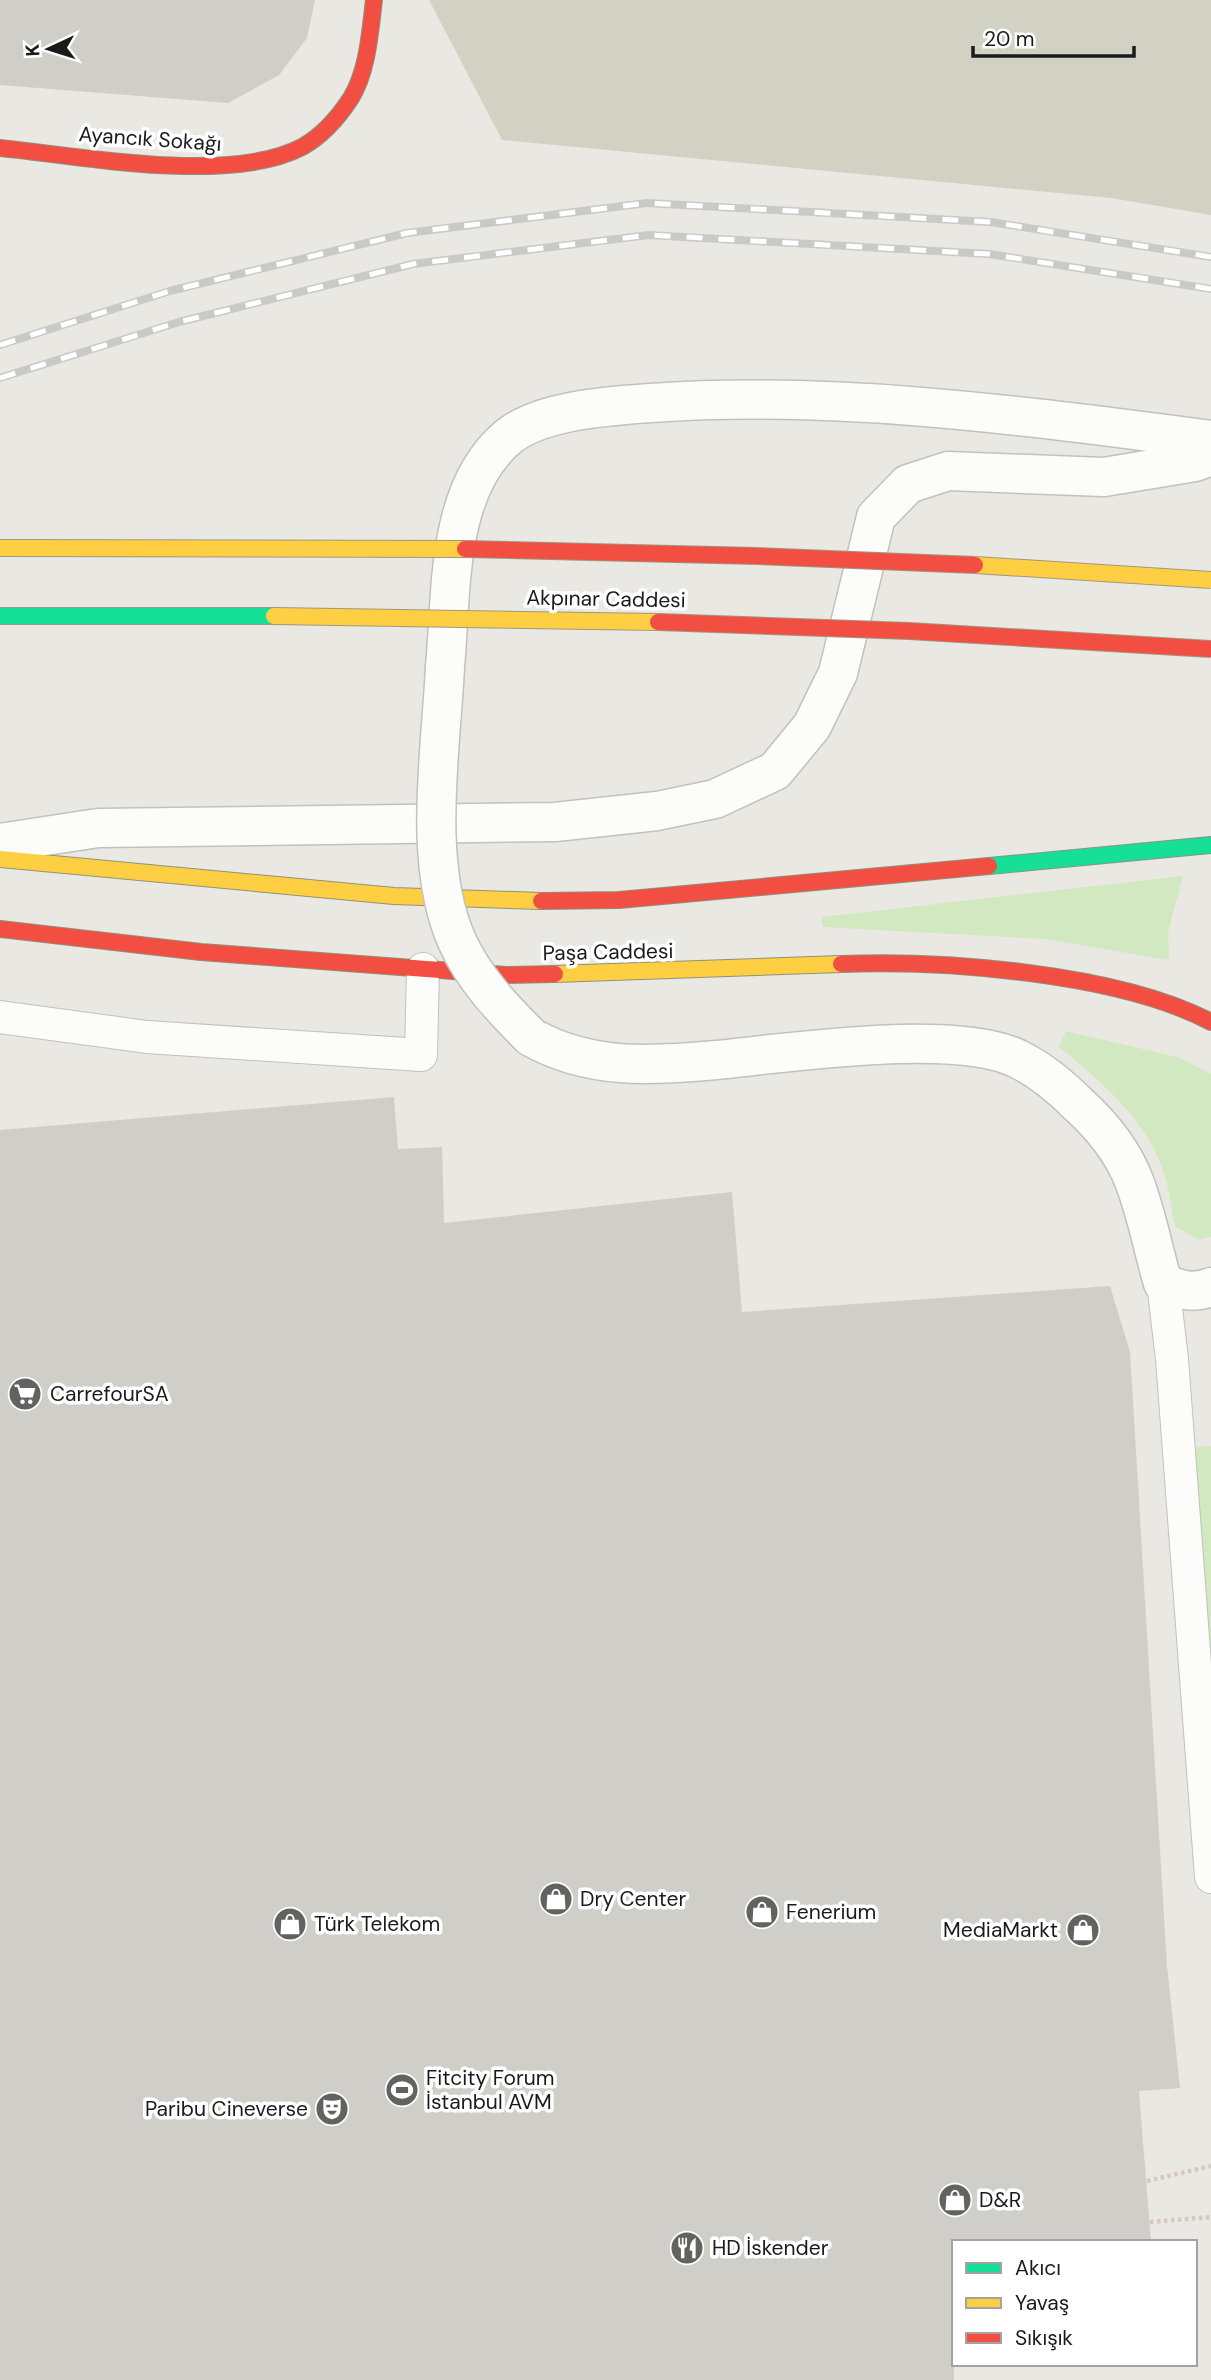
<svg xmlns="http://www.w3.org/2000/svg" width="1211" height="2380" viewBox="0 0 1211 2380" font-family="'DM Sans',sans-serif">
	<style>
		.construction { fill: #d2d2c4 }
		.grass { fill: #d2e8c0 }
		.building { fill: #cfcec9 }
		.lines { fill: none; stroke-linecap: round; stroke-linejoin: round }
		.lane-casing { stroke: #c1c1be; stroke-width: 34 }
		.street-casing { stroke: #c1c1be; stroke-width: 41 }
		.fast-casing { stroke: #8f927b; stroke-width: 18 }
		.slow-casing { stroke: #8f927b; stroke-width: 18 }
		.jam-casing { stroke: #8f927b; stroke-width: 18 }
		.path { stroke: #d6c7c3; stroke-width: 4.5; stroke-dasharray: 3.5 3.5; stroke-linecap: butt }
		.lane { stroke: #fcfcfb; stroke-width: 32 }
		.street { stroke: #fcfcfb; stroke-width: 38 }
		.fast { stroke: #16e098; stroke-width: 16 }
		.slow { stroke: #ffcf43; stroke-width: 16 }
		.jam { stroke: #f24e42; stroke-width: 16 }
		.rail-casing { stroke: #c9c9c8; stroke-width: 8 }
		.rail { stroke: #fff; stroke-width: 5; stroke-dasharray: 16; stroke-linecap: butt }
		.street-bridge-casing { stroke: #c1c1be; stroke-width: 41; stroke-linecap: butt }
		.fast-bridge-casing { stroke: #9f9780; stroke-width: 18; stroke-linecap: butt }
		.slow-bridge-casing { stroke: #9f9780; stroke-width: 18; stroke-linecap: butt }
		.jam-bridge-casing { stroke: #9f9780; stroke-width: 18; stroke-linecap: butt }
		.street-bridge { stroke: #fcfcfb; stroke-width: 38 }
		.fast-bridge { stroke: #16e098; stroke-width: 16 }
		.slow-bridge { stroke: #ffcf43; stroke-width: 16 }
		.jam-bridge { stroke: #f24e42; stroke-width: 16 }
		.labels { text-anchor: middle; stroke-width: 7; stroke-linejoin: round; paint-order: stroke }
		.street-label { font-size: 21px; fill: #1a1a1a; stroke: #fff }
		.poi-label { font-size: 21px; fill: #1a1a1a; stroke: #fff; text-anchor: start }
	</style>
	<rect width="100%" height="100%" fill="#e9e8e2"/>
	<path class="construction" d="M 429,0 L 1211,0 L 1211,215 L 1111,198 L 502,140 Z"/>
	<path class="grass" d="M 1183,876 L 1168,932 L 1169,960 L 1045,939 L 823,927 L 821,917 Z
		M 1066,1031 L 1177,1057 L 1211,1074 L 1211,1237 L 1198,1240 L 1175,1226 C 1171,1207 1169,1186 1162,1167 C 1144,1117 1099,1080 1059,1047 Z
		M 1211,1446 L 1211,1707 L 1188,1448 Z"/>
	<path class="building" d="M 0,0 L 315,0 L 307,38 L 279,75 L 228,103 L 0,85 Z
		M 394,1097 L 398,1149 L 442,1147 L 444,1223 L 732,1192 L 742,1312 L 1110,1286 L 1130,1352 L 1167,1966 L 1180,2088 L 1139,2091 L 1151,2242 L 954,2242 L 954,2380 L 0,2380 L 0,1130 Z"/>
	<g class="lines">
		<defs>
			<path id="lane" d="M 0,1017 L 147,1037 L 421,1055 L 423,969
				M 1163,1283 L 1172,1359 L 1211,1877"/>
			<path id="street" d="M 445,667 C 452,593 445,490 508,437 C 541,410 609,406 651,403 C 838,390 1025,416 1211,440
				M 0,843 L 98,828 L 555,822 L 657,811 L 715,799 L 775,771 L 812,726 L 838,673 L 876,517 L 908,484 L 948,471 L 1104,477 L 1195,462 L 1211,456
				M 531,1037 C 589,1070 651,1066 716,1060 C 788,1053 959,1027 1020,1060 C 1042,1071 1062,1088 1079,1105 C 1102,1126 1123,1152 1134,1181 C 1147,1214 1153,1250 1163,1283 C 1180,1290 1194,1294 1211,1287"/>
			<path id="fast" d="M 989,866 L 1211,845"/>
			<path id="slow" d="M 0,859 L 394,896 L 541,901
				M 555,974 L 841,964"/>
			<path id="jam" d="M 0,148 C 80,156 230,185 302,147 C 322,136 338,118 351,98 C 368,70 370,32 374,0
				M 541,901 L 619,900 L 989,866
				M 0,929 L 201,952 L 506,975 L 555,974
				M 841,964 C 945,960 1118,973 1211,1022"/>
		</defs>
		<use href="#lane" class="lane-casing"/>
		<use href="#street" class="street-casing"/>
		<use href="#fast" class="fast-casing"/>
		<use href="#slow" class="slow-casing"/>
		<use href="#jam" class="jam-casing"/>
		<path class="path" d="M 1147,2181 L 1211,2166
			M 1150,2222 L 1211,2217"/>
		<use href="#lane" class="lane"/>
		<use href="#street" class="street"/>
		<use href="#fast" class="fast"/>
		<use href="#slow" class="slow"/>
		<use href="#jam" class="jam"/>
		<defs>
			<path id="rail" d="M 0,345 L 170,291 L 407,233 L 647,203 L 991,222 L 1211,257
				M 0,378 L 179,322 L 413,264 L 649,235 L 989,254 L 1211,289"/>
		</defs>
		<use href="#rail" class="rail-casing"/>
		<use href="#rail" class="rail"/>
		<defs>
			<path id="street-bridge" d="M 445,667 C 441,750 422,863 457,941 C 474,979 502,1008 531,1037"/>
			<path id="fast-bridge" d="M 0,616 L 274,616"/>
			<path id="slow-bridge" d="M 0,548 L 465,549
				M 975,565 L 1211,580
				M 274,616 L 658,622"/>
			<path id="jam-bridge" d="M 465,549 L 757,556 L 975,565
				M 658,622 L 909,631 L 1211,649"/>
		</defs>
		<use href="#street-bridge" class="street-bridge-casing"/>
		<use href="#fast-bridge" class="fast-bridge-casing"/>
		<use href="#slow-bridge" class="slow-bridge-casing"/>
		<use href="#jam-bridge" class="jam-bridge-casing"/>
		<use href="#street-bridge" class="street-bridge"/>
		<use href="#fast-bridge" class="fast-bridge"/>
		<use href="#slow-bridge" class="slow-bridge"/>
		<use href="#jam-bridge" class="jam-bridge"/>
	</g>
	<defs>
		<symbol id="supermarket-disc" viewBox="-11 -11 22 22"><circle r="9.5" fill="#626260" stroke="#fff"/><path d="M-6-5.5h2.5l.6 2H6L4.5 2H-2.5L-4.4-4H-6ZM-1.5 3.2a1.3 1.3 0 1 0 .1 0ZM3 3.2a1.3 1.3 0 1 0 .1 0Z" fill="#fff"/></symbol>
		<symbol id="shop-disc" viewBox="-11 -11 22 22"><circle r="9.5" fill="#626260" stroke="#fff"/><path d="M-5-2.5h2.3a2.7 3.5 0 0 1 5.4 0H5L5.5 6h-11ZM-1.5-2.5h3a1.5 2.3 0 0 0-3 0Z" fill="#fff"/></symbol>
		<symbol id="stadium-disc" viewBox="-11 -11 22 22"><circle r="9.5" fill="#626260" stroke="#fff"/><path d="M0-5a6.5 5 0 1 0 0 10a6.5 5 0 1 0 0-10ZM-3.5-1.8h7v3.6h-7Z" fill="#fff"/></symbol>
		<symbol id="theatre-disc" viewBox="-11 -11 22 22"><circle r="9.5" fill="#626260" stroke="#fff"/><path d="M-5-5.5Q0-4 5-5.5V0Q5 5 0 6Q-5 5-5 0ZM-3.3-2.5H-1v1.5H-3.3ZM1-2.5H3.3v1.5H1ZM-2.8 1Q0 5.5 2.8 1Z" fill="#fff"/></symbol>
		<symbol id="restaurant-disc" viewBox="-11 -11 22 22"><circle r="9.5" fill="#626260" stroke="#fff"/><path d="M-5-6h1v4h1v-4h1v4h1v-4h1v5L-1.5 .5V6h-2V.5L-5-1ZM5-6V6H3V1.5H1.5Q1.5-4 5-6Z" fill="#fff"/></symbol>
	</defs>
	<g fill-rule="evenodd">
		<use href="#supermarket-disc" x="6" y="1375" width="38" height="38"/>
		<use href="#shop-disc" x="537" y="1880" width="38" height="38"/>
		<use href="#shop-disc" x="743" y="1893" width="38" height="38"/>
		<use href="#shop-disc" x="271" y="1905" width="38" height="38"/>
		<use href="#shop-disc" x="1064" y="1911" width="38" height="38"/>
		<use href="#stadium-disc" x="383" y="2071" width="38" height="38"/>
		<use href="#theatre-disc" x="313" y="2090" width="38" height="38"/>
		<use href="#shop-disc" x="936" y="2181" width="38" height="38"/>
		<use href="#restaurant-disc" x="668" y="2229" width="38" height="38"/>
	</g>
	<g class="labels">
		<g class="street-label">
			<text transform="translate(150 139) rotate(4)" y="7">Ayancık Sokağı</text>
			<text transform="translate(606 599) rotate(1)" y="7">Akpınar Caddesi</text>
			<text transform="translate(608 952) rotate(-1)" y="7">Paşa Caddesi</text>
		</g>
		<g class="poi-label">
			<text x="50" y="1401">CarrefourSA</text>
			<text x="580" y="1906">Dry Center</text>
			<text x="786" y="1919">Fenerium</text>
			<text x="314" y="1931">Türk Telekom</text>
			<text x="1058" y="1937" text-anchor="end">MediaMarkt</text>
			<text x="426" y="2085">Fitcity Forum<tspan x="426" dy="24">İstanbul AVM</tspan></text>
			<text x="308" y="2116" text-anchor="end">Paribu Cineverse</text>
			<text x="979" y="2207">D&amp;R</text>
			<text x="712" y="2255">HD İskender</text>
		</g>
	</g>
	<rect x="952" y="2240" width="245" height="126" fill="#ffffff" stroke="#a3a3a3" stroke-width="2"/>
	<rect x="966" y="2263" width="35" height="10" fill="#16e098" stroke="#a3a3a3" stroke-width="2"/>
	<text x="1015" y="2275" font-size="21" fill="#1a1a1a">Akıcı</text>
	<rect x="966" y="2298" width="35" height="10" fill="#ffcf43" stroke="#a3a3a3" stroke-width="2"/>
	<text x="1015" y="2310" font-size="21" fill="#1a1a1a">Yavaş</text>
	<rect x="966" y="2333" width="35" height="10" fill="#f24e42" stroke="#a3a3a3" stroke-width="2"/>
	<text x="1015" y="2345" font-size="21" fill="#1a1a1a">Sıkışık</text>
	<g transform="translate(49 49) rotate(266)" stroke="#ffffff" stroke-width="5" paint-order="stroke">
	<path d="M0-5L12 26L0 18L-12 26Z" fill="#1a1a1a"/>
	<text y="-10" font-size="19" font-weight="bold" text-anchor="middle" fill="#1a1a1a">K</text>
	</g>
	<path d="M973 46v10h161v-10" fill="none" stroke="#1a1a1a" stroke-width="3.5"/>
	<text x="984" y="46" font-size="21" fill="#1a1a1a" stroke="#ffffff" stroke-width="5" paint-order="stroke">20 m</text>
</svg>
